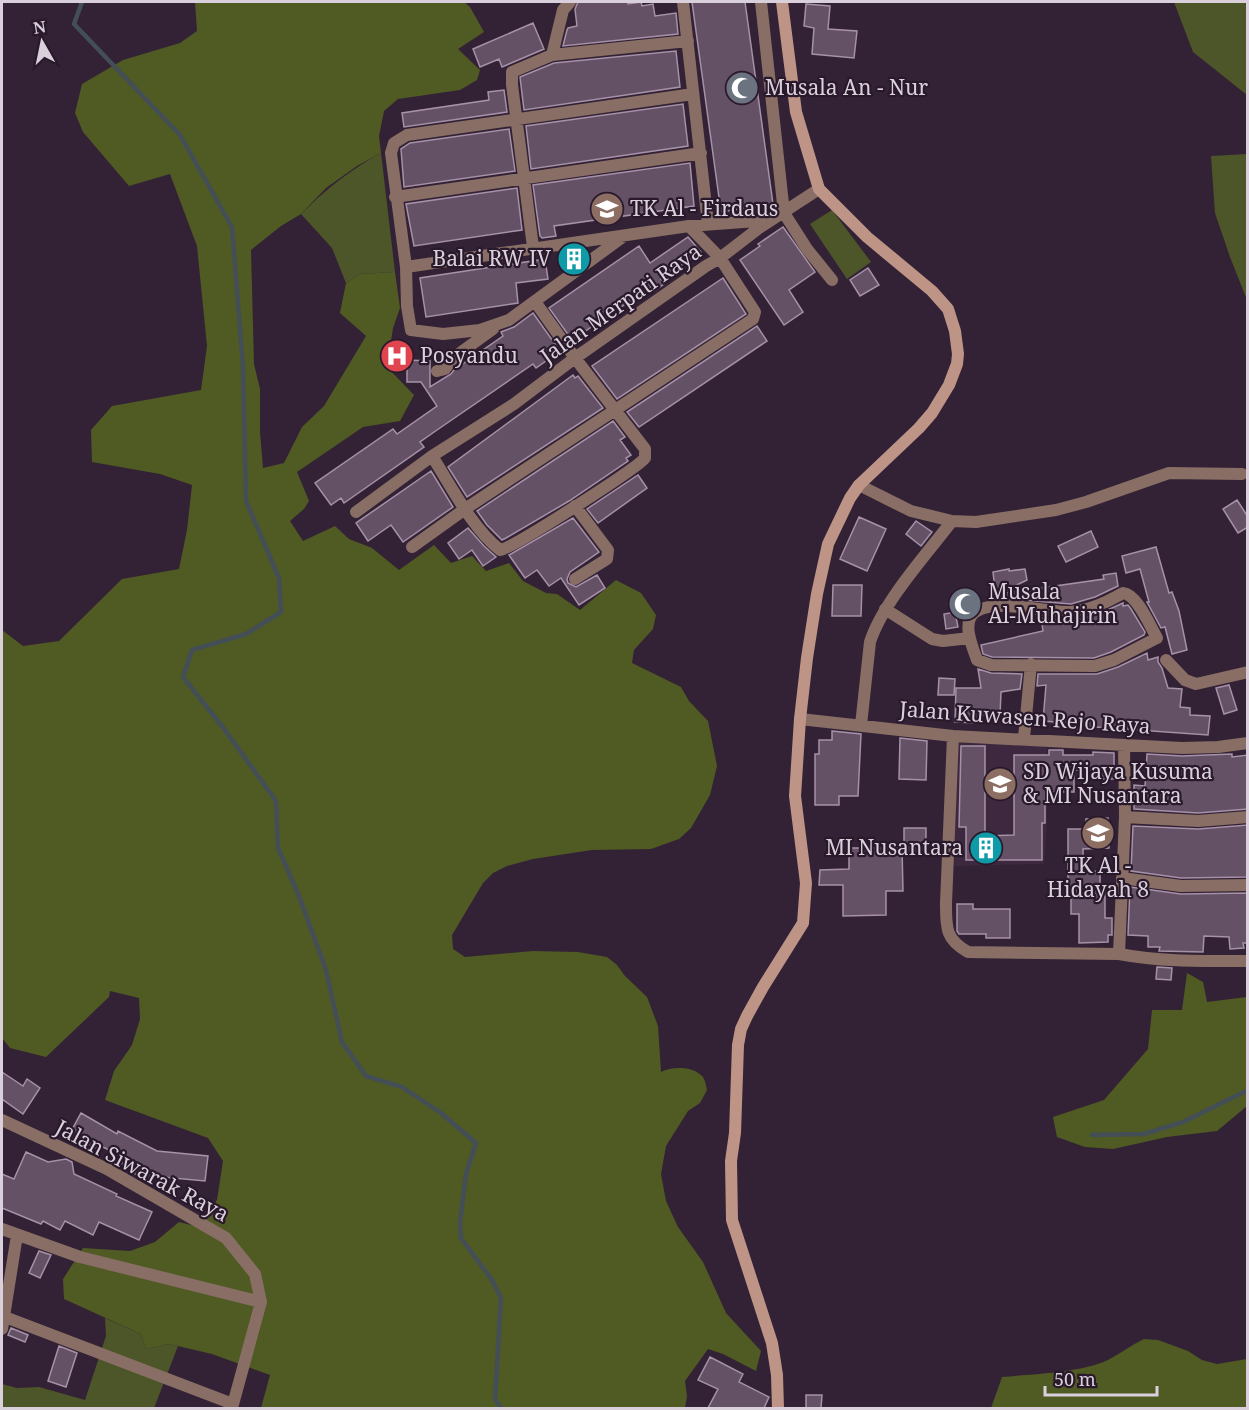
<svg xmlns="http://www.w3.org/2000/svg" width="1249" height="1410" viewBox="0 0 1249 1410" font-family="'Noto Serif',serif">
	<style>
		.built { fill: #3e2840 }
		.green { fill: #4d5629 }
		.forest { fill: #505a23 }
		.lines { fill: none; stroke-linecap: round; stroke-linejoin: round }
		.stream { stroke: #444e57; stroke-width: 4.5 }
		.building { fill: #645166; stroke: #a691a8; stroke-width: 1.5 }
		.street { stroke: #886e65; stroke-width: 12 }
		.secondary { stroke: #be9487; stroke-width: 12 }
		.labels { text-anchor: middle; stroke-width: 4.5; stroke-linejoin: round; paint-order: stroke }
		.poi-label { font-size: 21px; fill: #dad0dc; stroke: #29192b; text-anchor: start }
		.street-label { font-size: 21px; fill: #dad0dc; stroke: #29192b }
	</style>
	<rect width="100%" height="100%" fill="#332235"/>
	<path class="built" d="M 954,741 L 1047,744 L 1047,823 L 1044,864 L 954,866 Z"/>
	<path class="green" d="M 1174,2 L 1247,2 L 1247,95 L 1193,52 Z
		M 381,153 L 395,272 L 360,274 L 346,283 L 332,248 L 301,214 C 326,189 350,170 381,153 Z
		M 1247,154 L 1248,154 L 1247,300 L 1230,257 L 1215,213 L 1211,156 Z
		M 832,210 L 871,262 L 847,279 L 810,224 Z
		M 105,1318 L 141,1334 L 146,1349 L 169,1344 L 178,1346 L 154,1408 L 2,1408 L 2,1384 L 17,1388 L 39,1387 L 85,1400 L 106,1336 Z"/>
	<path class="forest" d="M 195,2 L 464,2 L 470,7 L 484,32 L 458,49 L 480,70 L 477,80 L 460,90 L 398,99 L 384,111 L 379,136 L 381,153 L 357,166 L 326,188 L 301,214 L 281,226 L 251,250 L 254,364 L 260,389 L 260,432 L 263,468 L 284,463 L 302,427 L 324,406 L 366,336 L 340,313 L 346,283 L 360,274 L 395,272 L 400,308 L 393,328 L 387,367 L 414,395 L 400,421 L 363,427 L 297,472 L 309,501 L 304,509 L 290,521 L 303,541 L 335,526 L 349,539 L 372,548 L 399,570 L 434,545 L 451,563 L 472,556 L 486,571 L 509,563 L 523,581 L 546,593 L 557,594 L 580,610 L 616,580 L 641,593 L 656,615 L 653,629 L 634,650 L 632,663 L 681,687 L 689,701 L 708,721 L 717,766 L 710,795 L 691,828 L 679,839 L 651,849 L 592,850 L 533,859 L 507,866 L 493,873 L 483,883 L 452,935 L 453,949 L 465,957 L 533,951 L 578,952 L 607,957 L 617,965 L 625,976 L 647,997 L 658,1026 L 661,1072 C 672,1066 693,1066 702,1076 C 705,1079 706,1085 707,1090 L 700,1103 L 688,1111 L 666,1146 L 661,1174 L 666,1201 L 678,1227 L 703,1262 L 726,1313 L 761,1351 L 756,1371 L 723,1354 L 708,1349 L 685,1381 L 687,1396 L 685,1408 L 261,1408 L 270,1375 L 212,1354 L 169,1344 L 146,1349 L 141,1334 L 64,1299 L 63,1279 L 83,1248 L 130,1251 L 155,1242 L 179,1222 L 199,1227 L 217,1200 L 223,1161 L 208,1138 L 105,1100 L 114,1071 L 132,1045 L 140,1019 L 139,998 L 110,991 L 109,997 L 46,1057 L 10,1048 L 2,1038 L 2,630 L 23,646 L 59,641 L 122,579 L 179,569 L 187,530 L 192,485 L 160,474 L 92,462 L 91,430 L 112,406 L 201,390 L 207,346 L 197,246 L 170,174 L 129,186 L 83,132 L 75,113 L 82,84 L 123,60 L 180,43 L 197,31 Z
		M 1187,973 L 1203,982 L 1207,1002 L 1247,997 L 1247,1106 L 1217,1131 L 1167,1137 L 1113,1149 L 1085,1147 L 1057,1137 L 1053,1117 L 1104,1100 L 1148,1049 L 1152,1010 L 1182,1010 Z
		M 1144,1339 L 1158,1340 L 1188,1351 L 1202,1360 L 1217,1364 L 1247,1359 L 1247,1408 L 991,1408 L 1002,1377 C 1033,1374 1080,1373 1108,1360 C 1120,1354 1131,1345 1144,1339 Z"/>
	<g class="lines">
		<path class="stream" d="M 82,2 L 74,24 L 180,135 L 232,227 L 243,367 L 246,501 L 279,578 L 281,612 L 246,634 L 192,650 L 183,677 L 225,730 L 276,801 L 278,848 L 299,896 L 326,970 L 342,1042 L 366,1076 L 402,1087 L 441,1113 L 476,1143 L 466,1174 L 460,1223 L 461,1238 L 492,1280 L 501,1298 L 495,1399 L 501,1408
			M 1092,1135 L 1144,1134 L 1183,1122 L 1248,1090"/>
	</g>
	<path class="building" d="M 578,2 L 628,2 L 628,4 L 641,2 L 642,6 L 653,4 L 655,16 L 676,13 L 678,34 L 563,46 L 567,30 L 568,28 L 577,26 L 575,9 Z
		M 692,2 L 745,2 L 773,204 L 721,212 Z
		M 806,4 L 830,6 L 828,29 L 857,31 L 854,58 L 812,54 L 814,28 L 804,26 Z
		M 533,23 L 544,49 L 502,67 L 499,59 L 480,67 L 473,49 Z
		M 676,51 L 680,87 L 524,110 L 520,77 L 554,63 Z
		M 504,90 L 507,112 L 404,127 L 402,113 L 489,100 L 488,92 Z
		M 683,104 L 688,146 L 531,169 L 526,126 Z
		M 509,129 L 515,171 L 404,187 L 401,149 L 410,143 Z
		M 690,163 L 694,206 L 554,226 L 556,236 L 542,238 L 540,236 L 533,185 Z
		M 517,188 L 522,230 L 414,246 L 406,204 Z
		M 783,227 L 815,272 L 789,290 L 803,312 L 784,325 L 740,260 L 760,246 L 758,244 Z
		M 688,237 L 701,252 L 661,279 L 664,284 L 654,291 L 651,287 L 572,340 L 549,308 L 639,246 L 650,263 Z
		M 585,249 L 586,254 L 569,266 L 564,260 L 573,251 Z
		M 545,259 L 548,279 L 516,283 L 518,303 L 426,317 L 420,278 Z
		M 868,268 L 879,285 L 860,296 L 850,280 Z
		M 723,278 L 746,314 L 617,399 L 592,366 Z
		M 533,313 L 560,351 L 536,368 L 533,364 L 437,430 L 420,442 L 424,447 L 344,503 L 341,498 L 331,505 L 315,483 L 393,429 L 397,434 L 437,406 L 421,382 L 407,382 L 407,368 L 391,367 L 391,344 L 407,344 L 407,360 L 430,361 L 430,387 L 451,374 L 454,370 L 503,336 L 501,332 L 514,327 Z
		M 757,326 L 767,341 L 639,427 L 627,412 Z
		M 573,375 L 575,378 L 578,376 L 603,408 L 467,497 L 448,467 Z
		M 613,421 L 625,437 L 620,440 L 631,455 L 626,458 L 628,461 L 569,501 L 506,538 L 502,540 L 487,525 L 477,511 Z
		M 431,471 L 453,507 L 403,542 L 391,525 L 368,541 L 356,523 Z
		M 638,475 L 647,488 L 598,523 L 587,509 Z
		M 1237,500 L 1248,517 L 1248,527 L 1238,533 L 1223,509 Z
		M 859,517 L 886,529 L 867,571 L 840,559 Z
		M 573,518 L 599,552 L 570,572 L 567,579 L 568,583 L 576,587 L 597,575 L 605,588 L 579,605 L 561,578 L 549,586 L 537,570 L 525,578 L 509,555 Z
		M 916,521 L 932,532 L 921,546 L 906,534 Z
		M 468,528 L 484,546 L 496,557 L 483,566 L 472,550 L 459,559 L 448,543 Z
		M 1091,531 L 1098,547 L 1066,562 L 1058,546 Z
		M 1156,547 L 1169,593 L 1172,592 L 1179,611 L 1187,650 L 1172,654 L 1165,627 L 1161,628 L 1147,602 L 1149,602 L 1140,569 L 1126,573 L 1122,556 Z
		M 1009,569 L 1009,571 L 1025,569 L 1027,580 L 998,594 L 1104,579 L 1103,575 L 1116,573 L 1118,586 L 1095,597 L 1071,604 L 996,598 L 993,572 Z
		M 833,585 L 862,585 L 861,616 L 832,616 Z
		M 962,595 L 975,601 L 964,612 L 956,608 Z
		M 1123,603 L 1123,606 L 1128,605 L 1131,609 L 1145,632 L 1144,635 L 1111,652 L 1094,658 L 992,657 L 983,654 L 981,645 L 1043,631 L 1041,618 L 1060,620 L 1080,619 L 1101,613 Z
		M 955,612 L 958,627 L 946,629 L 944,614 Z
		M 1147,653 L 1148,660 L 1158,657 L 1158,662 L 1162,668 L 1168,688 L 1182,689 L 1180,707 L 1190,708 L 1190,715 L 1210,716 L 1208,735 L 1081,726 L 1081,729 L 1068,728 L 1068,725 L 1054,724 L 1055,722 L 1043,721 L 1046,685 L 1037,686 L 1038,674 L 1097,674 L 1118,667 Z
		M 978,669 L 991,673 L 1022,674 L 1020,689 L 1001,692 L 1000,715 L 980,715 L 979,723 L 955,722 L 956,688 L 981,688 Z
		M 939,678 L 955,679 L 954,695 L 938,695 Z
		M 1229,685 L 1237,710 L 1224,714 L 1216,688 Z
		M 832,731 L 861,734 L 858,796 L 839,796 L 839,805 L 815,805 L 815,754 L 819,754 L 819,740 L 832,740 Z
		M 900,738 L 927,741 L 926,780 L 899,779 Z
		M 961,746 L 985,746 L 985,836 L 1014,835 L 1014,755 L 1049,755 L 1049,750 L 1063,750 L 1063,755 L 1093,755 L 1093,752 L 1114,753 L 1114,779 L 1100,779 L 1100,770 L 1074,770 L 1074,792 L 1045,792 L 1045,823 L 1042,823 L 1042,860 L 966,860 L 966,827 L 959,827 Z
		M 1147,754 L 1182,756 L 1232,754 L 1232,757 L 1248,755 L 1248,809 L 1198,813 L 1134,809 L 1134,785 L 1145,786 Z
		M 1108,818 L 1109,848 L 1083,849 L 1083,872 L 1100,871 L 1100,887 L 1105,887 L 1105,918 L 1112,918 L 1112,935 L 1108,935 L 1108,942 L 1079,943 L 1079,914 L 1071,914 L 1071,898 L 1068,898 L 1068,829 L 1086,829 L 1086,819 Z
		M 1248,825 L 1248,877 L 1181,878 L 1131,871 L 1133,826 L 1198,829 Z
		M 904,828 L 926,828 L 926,853 L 904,853 Z
		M 849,848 L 902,848 L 903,891 L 886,891 L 886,915 L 843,916 L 843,885 L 819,885 L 820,870 L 849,869 Z
		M 1130,887 L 1181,894 L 1248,893 L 1248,943 L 1243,943 L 1244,948 L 1230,949 L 1229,937 L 1204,936 L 1203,952 L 1159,951 L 1160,947 L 1148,947 L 1148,936 L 1128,935 Z
		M 957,904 L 973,904 L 973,909 L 1010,909 L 1010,938 L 986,938 L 986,934 L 959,934 L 957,931 Z
		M 1157,967 L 1172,968 L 1171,980 L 1156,979 Z
		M 2,1072 L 23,1086 L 27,1079 L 40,1088 L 23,1114 L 2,1099 Z
		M 81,1113 L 117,1134 L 118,1131 L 157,1151 L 208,1156 L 205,1181 L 152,1176 L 149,1181 L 135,1174 L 136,1172 L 122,1164 L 125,1158 L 99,1145 L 97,1149 L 85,1142 L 83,1145 L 68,1137 Z
		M 26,1152 L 48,1162 L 66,1159 L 72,1162 L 74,1174 L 117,1194 L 116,1196 L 152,1212 L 139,1240 L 99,1222 L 93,1235 L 65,1221 L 60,1230 L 43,1221 L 41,1224 L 2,1208 L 2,1174 L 14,1179 Z
		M 39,1251 L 51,1255 L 40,1278 L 29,1273 Z
		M 11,1328 L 28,1335 L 25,1342 L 8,1335 Z
		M 59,1346 L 77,1353 L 66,1387 L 48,1381 Z
		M 710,1357 L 743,1374 L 739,1382 L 769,1397 L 764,1408 L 708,1408 L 718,1389 L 698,1380 Z
		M 806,1395 L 822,1395 L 821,1408 L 806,1408 Z"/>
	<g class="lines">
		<path class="street" d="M 683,2 L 708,224
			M 761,2 L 784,213 L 807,249 L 832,280
			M 552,55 L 563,10 L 570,2
			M 395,197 L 701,153
			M 624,236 L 509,320 L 480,330 L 443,334 L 411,330 L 407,306 L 406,267 L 391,153 L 394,143 L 407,135 L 693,94
			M 533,247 L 512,85 L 512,72 L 552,55 L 688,41
			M 406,267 L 689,226 L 770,220
			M 437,371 L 445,369 L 453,358 L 493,329
			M 432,456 C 451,486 472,528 500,550 C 513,548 636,469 645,458 L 645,449 L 575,358 L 536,303
			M 859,485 L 911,511 L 952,521 L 976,522 L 1056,510 L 1086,502 L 1169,473 L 1242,474
			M 575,506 L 608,550 L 607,559 L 575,579
			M 356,512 L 432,456 L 514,404 L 575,358 L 706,266 L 720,258 L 759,228 L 819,189
			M 412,547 L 465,509 L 753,319 L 755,312 L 720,258 L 689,226
			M 1123,593 C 1137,594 1150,626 1157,638 L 1114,660 L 1095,666 L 991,665 L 977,660 C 973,648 963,626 972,615 C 988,596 1048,613 1071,612 C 1091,610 1107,602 1123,593 Z
			M 885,609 L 932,639 L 943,641 L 970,638
			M 1166,660 L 1185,680 L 1196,684 L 1248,672
			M 800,719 L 953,736 L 1182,748 L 1218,747 L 1248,743
			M 861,725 L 870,642 C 883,602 926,555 952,521
			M 953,736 L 946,903 C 946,927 945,939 968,952 L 1119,954
			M 1024,738 L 1031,664
			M 1124,745 L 1125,817 L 1119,954 C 1162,962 1204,961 1248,961
			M 1125,817 L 1198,821 L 1248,817
			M 1122,878 L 1181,886 L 1248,885
			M 2,1120 L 107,1169 L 226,1238 L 255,1274 L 261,1302 L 232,1408
			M 2,1229 L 80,1257 L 261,1302
			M 5,1317 L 233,1404
			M 2,1329 L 17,1235"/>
		<path class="secondary" d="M 778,1408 L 777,1375 L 772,1343 L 732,1220 L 731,1161 L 735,1133 L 738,1045 L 741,1029 L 747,1016 L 763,987 L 803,923 L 806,883 L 795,796 L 800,719 L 807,658 L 817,594 L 828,544 L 850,498 L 859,485 L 919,428 L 932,413 L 949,385 L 957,364 L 958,354 L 955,331 L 948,309 L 932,291 L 867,237 L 819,189 L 796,112 L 782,2"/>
	</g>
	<defs>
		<symbol id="mosque-disc" viewBox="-11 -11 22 22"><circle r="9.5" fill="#6b7280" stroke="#29192b"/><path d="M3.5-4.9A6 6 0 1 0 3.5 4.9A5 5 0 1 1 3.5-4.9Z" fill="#fff"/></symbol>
		<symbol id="school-disc" viewBox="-11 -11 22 22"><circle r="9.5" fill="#8d6e63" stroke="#29192b"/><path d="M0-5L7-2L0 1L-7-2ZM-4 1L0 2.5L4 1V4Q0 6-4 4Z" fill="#fff"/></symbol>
		<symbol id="building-disc" viewBox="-11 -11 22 22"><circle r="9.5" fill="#0f9aa8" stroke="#29192b"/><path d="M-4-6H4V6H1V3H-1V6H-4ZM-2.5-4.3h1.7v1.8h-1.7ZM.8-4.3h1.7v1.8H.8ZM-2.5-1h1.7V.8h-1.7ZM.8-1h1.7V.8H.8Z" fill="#fff"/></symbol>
		<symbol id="hospital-disc" viewBox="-11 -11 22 22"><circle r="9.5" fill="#e0444e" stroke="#29192b"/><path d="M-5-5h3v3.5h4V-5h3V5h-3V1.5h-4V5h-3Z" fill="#fff"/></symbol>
	</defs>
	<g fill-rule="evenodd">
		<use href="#mosque-disc" x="723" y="69" width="38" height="38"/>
		<use href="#school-disc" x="588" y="190" width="38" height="38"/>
		<use href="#building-disc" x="555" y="240" width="38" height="38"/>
		<use href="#hospital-disc" x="378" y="337" width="38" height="38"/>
		<use href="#mosque-disc" x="946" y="585" width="38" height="38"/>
		<use href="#school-disc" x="981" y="765" width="38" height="38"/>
		<use href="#school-disc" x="1079" y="814" width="38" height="38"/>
		<use href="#building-disc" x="967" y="829" width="38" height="38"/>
	</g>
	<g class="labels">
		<g class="poi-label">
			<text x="765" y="95">Musala An - Nur</text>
			<text x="630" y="216">TK Al - Firdaus</text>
			<text x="551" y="266" text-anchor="end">Balai RW IV</text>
			<text x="420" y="363">Posyandu</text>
			<text x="988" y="599">Musala<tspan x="988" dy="24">Al-Muhajirin</tspan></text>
			<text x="1023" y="779">SD Wijaya Kusuma<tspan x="1023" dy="24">&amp; MI Nusantara</tspan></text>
			<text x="963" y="855" text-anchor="end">MI Nusantara</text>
			<text x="1098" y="873" text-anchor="middle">TK Al -<tspan x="1098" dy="24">Hidayah 8</tspan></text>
		</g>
		<g class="street-label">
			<text transform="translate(621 304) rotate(-35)" y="7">Jalan Merpati Raya</text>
			<text transform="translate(1025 718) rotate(4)" y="7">Jalan Kuwasen Rejo Raya</text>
			<text transform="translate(142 1171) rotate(28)" y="7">Jalan Siwarak Raya</text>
		</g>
	</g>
	<rect width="1249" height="1410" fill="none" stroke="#dad0dc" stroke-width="6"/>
	<g transform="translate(42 42) rotate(351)" stroke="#29192b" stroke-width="4.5" paint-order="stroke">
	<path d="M0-4.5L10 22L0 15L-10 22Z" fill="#dad0dc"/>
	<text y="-9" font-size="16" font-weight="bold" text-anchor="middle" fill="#dad0dc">N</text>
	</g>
	<path d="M1045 1386v9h112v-9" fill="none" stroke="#dad0dc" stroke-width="3"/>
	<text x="1054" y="1386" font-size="18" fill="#dad0dc" stroke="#29192b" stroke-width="4.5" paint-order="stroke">50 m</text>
</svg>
